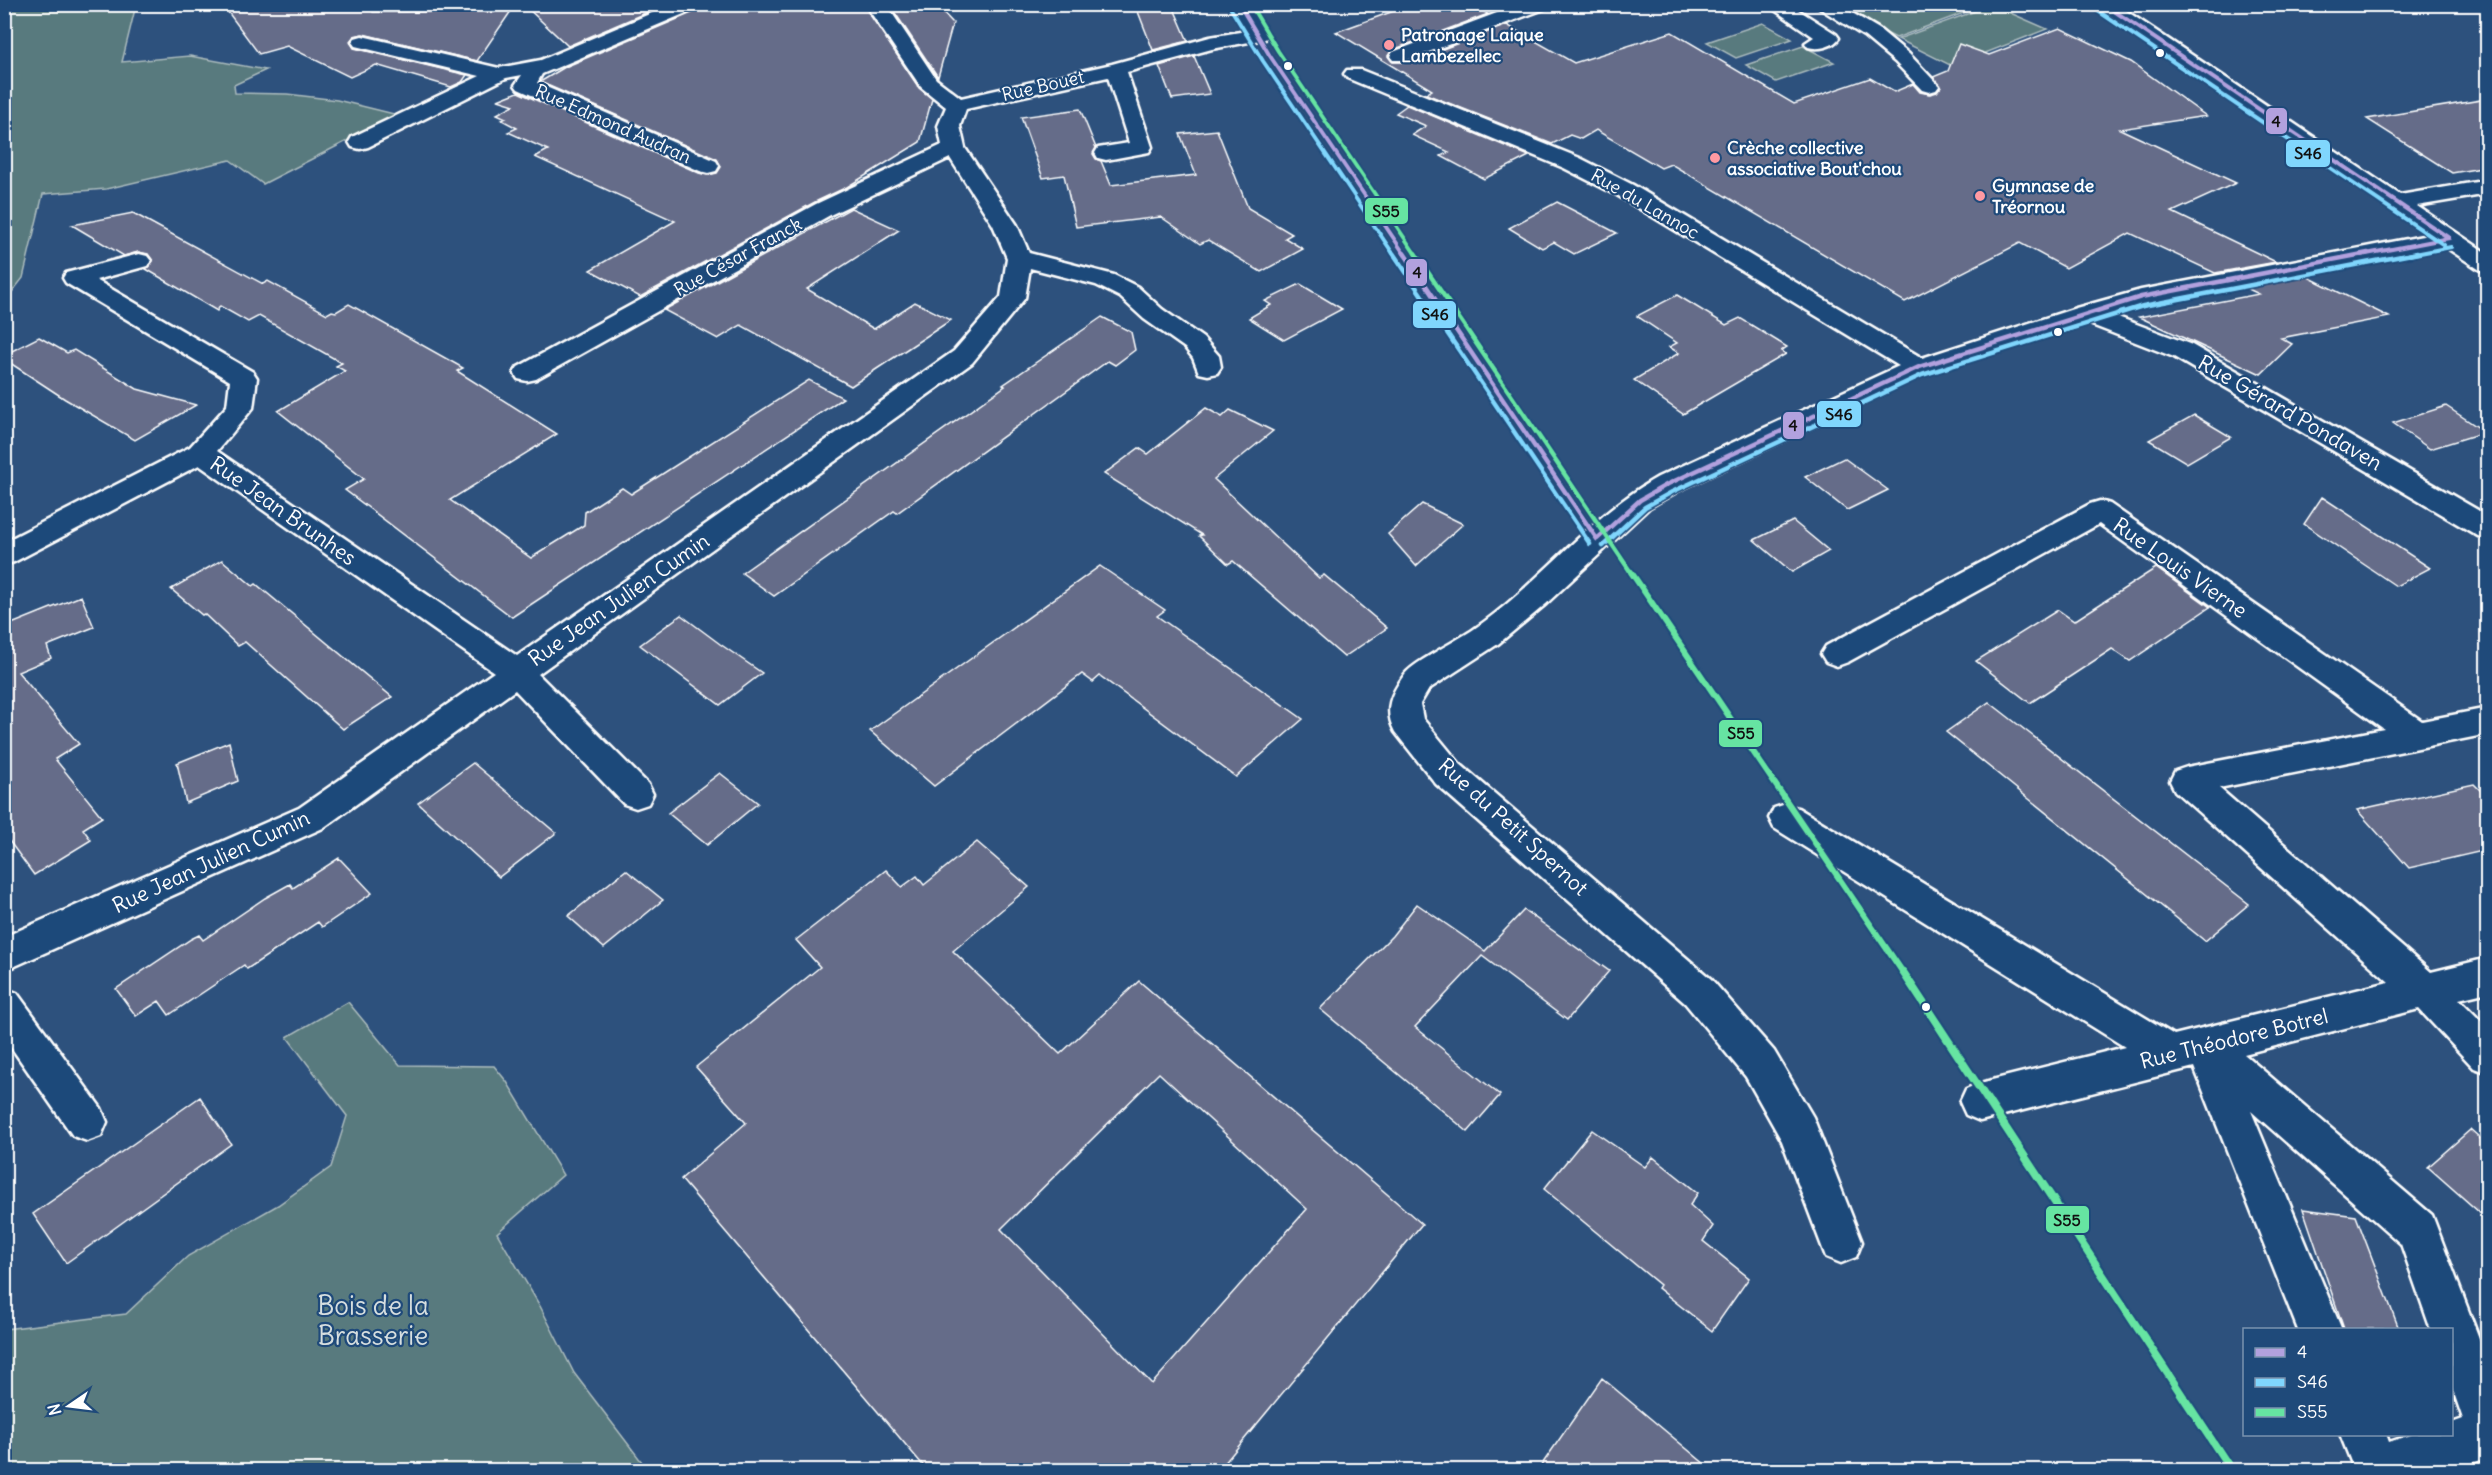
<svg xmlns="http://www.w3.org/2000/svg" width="2492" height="1475" viewBox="0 0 2492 1475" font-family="Delius,sans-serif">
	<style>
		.green { fill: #597a7e; stroke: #acbcbe; stroke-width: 1.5 }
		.building { fill: #656c89; stroke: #fff; stroke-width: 1.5; fill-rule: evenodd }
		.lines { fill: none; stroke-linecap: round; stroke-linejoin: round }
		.minor-casing { stroke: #fff; stroke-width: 5 }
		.major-casing { stroke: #fff; stroke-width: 5 }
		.minor { fill: #1f4a7a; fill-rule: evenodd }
		.major { fill: #1f4a7a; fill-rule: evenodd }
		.bus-1-far1-casing { stroke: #1f4a7a; stroke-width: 7 }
		.bus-1-casing { stroke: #1f4a7a; stroke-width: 8 }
		.bus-2-far1-casing { stroke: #1f4a7a; stroke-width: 7 }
		.bus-2-casing { stroke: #1f4a7a; stroke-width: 8 }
		.bus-3-far3-casing { stroke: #1f4a7a; stroke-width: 7 }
		.bus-3-far2-casing { stroke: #1f4a7a; stroke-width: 8 }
		.bus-3-far1-casing { stroke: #1f4a7a; stroke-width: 10 }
		.bus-3-casing { stroke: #1f4a7a; stroke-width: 12 }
		.bus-1-far1 { stroke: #b2a1de; stroke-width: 4 }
		.bus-1 { stroke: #b2a1de; stroke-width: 4.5 }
		.bus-2-far1 { stroke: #80d6fd; stroke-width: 4 }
		.bus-2 { stroke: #80d6fd; stroke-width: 4.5 }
		.bus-3-far3 { stroke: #66e4a2; stroke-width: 4 }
		.bus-3-far2 { stroke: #66e4a2; stroke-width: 4.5 }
		.bus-3-far1 { stroke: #66e4a2; stroke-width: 6 }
		.bus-3 { stroke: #66e4a2; stroke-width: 8 }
		.poi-dot { fill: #ff9aa2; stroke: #1f4a7a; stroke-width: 2 }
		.bus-dot { fill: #fff; stroke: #1f4a7a; stroke-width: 2 }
		.labels { text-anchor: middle; stroke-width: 4.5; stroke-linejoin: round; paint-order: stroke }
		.far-poi-label { font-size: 18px; font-weight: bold; fill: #fff; stroke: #1f4a7a; text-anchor: start }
		.far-street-label { font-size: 18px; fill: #fff; stroke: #1f4a7a }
		.street-label { font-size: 21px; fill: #fff; stroke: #1f4a7a }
		.near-park-label { font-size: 26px; fill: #d6dedf; stroke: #1f4a7a }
		.line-badge { stroke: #1f4a7a; stroke-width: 2 }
		.pale-badge-label { font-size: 16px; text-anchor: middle; font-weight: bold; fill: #111 }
	</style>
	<rect width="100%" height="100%" fill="#2d517d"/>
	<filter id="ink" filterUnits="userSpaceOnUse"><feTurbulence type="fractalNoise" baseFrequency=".0167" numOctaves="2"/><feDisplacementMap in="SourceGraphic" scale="12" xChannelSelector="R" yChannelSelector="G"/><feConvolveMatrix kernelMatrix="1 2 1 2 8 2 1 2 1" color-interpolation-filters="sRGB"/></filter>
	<g filter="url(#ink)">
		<path class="green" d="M 1866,4 L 1985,5 L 1896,38 L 1845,12 Z
			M 5,5 L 136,5 L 122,62 L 190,56 L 266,70 L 234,85 L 235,93 L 287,94 L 337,100 L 398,115 L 263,184 L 230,160 L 106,189 L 43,194 L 23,278 L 5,301 Z
			M 1992,5 L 2047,29 L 1952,66 L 1898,39 Z
			M 1763,23 L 1792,39 L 1736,58 L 1707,42 Z
			M 1803,46 L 1834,62 L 1776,82 L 1746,65 Z
			M 348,1002 L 400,1065 L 494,1066 L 507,1082 L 563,1175 L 497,1233 L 540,1306 L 574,1373 L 648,1470 L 5,1470 L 5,1329 L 126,1314 L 188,1256 L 278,1205 L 331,1167 L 347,1116 L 287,1037 Z"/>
		<path class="building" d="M 222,4 L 366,4 L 373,12 L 511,11 L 477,61 L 363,34 L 354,36 L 350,41 L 354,48 L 467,75 L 462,82 L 451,87 L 376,65 L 350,77 L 287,46 L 259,54 Z
			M 523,4 L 666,4 L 568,46 Z
			M 702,4 L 863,4 L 919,88 L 932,99 L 920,142 L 847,187 L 815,202 L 640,297 L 590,270 L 675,221 L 535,157 L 548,150 L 508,132 L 517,128 L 502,120 L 506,118 L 497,114 L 514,105 L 498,100 L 518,92 L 699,173 L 707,175 L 717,173 L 721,167 L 717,159 L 540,82 L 565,67 L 699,10 Z
			M 889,4 L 935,4 L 953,23 L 938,77 Z
			M 1135,4 L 1172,4 L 1188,41 L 1153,50 Z
			M 1413,4 L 1471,4 L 1488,14 L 1392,50 L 1388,56 L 1393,62 L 1408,62 L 1507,25 L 1574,63 L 1672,32 L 1794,104 L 1870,78 L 1894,92 L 1913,84 L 1920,92 L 1930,94 L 1937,92 L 1941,87 L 1933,77 L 1948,71 L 1959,44 L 1989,55 L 2060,28 L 2131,62 L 2206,116 L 2120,129 L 2236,183 L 2172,212 L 2276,262 L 2215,273 L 2130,233 L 2066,268 L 2020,243 L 1905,302 L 1671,164 L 1661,168 L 1596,130 L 1581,139 L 1570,135 L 1552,144 L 1426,94 L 1432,90 L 1336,32 Z
			M 1194,56 L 1210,94 L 1172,99 L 1159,66 Z
			M 2487,99 L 2487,167 L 2452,173 L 2367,119 Z
			M 1407,105 L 1529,156 L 1484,179 L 1441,156 L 1449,152 L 1412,135 L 1426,126 L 1396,113 Z
			M 1080,109 L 1096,148 L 1093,154 L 1096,159 L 1101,161 L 1111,185 L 1196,175 L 1180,134 L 1217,130 L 1248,208 L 1292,234 L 1285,238 L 1303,249 L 1261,272 L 1208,240 L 1200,244 L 1161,217 L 1076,227 L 1064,175 L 1043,178 L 1021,117 Z
			M 1557,202 L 1617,233 L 1574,254 L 1554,242 L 1542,248 L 1509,228 Z
			M 851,208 L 899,230 L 807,289 L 874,329 L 915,302 L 951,320 L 851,386 L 741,325 L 718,339 L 664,310 Z
			M 133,213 L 263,284 L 268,281 L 327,314 L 332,311 L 336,312 L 349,304 L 463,368 L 457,371 L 557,434 L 450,500 L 531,558 L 584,525 L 585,512 L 622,488 L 631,494 L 809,380 L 843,398 L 512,617 L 345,490 L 364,479 L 278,411 L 345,371 L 336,366 L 342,363 L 259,316 L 248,322 L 220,306 L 217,311 L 146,269 L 153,261 L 148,254 L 138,252 L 124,256 L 72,225 Z
			M 2304,275 L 2389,317 L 2281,338 L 2292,344 L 2261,374 L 2139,317 L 2259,294 L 2244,287 Z
			M 1300,284 L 1342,309 L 1284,340 L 1249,318 L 1271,305 L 1265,301 Z
			M 1677,295 L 1726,325 L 1740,318 L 1787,347 L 1781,351 L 1786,354 L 1683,414 L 1634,380 L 1679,353 L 1669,347 L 1677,343 L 1637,316 Z
			M 1102,317 L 1131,332 L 1135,350 L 1115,365 L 1108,361 L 897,513 L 894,511 L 774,596 L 742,573 L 1005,386 L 1003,385 Z
			M 39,337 L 67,353 L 74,350 L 137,389 L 196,405 L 135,440 L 65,399 L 4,359 L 4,355 Z
			M 2446,406 L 2485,432 L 2430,449 L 2393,423 Z
			M 1206,408 L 1222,417 L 1230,410 L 1273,431 L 1214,479 L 1319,578 L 1324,575 L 1387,628 L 1344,657 L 1233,561 L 1228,564 L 1199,536 L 1202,535 L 1104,474 L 1139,448 L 1148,454 Z
			M 2194,415 L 2231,437 L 2187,463 L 2149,440 Z
			M 1844,458 L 1888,490 L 1847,510 L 1805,477 Z
			M 2322,497 L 2430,568 L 2396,586 L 2304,524 Z
			M 1422,504 L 1463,524 L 1416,566 L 1388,534 Z
			M 1793,521 L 1829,551 L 1792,572 L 1754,540 Z
			M 222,560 L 253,586 L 256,584 L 392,697 L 343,729 L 245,642 L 238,646 L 204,614 L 202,615 L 171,589 Z
			M 1100,566 L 1165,610 L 1157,616 L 1303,719 L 1236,777 L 1100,676 L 1093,682 L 1082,674 L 934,786 L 870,731 Z
			M 2156,568 L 2210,607 L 2130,661 L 2112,649 L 2030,703 L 1976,661 L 2058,610 L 2074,621 Z
			M 81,596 L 94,627 L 47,646 L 51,658 L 18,672 L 79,744 L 55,759 L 102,817 L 83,829 L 91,840 L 34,875 L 4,834 L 4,627 Z
			M 681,615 L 720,644 L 762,673 L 720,705 L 640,645 Z
			M 1989,702 L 2249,904 L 2205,941 L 1946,732 Z
			M 229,742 L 238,781 L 186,803 L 177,763 Z
			M 473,763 L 556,833 L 499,877 L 418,803 Z
			M 720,773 L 758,803 L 707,845 L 668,813 Z
			M 2474,784 L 2487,797 L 2487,850 L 2409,868 L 2357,810 Z
			M 977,842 L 1029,887 L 953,951 L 1060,1054 L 1139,981 L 1422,1224 L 1219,1470 L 927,1470 L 681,1179 L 746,1123 L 696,1067 L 820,967 L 796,940 L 886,870 L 902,887 L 917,876 L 924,885 ZM 1159,1073 L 1307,1209 L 1152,1384 L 1001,1229 Z
			M 339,858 L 372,893 L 322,927 L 318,922 L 247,969 L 244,965 L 169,1015 L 159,1001 L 136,1016 L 116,989 L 191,939 L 199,935 L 203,940 L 265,898 L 290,884 L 293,888 Z
			M 626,870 L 663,900 L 604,948 L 568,916 Z
			M 1417,904 L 1485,951 L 1524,910 L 1609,971 L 1567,1020 L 1482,956 L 1415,1027 L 1500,1095 L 1468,1132 L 1320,1009 L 1392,936 Z
			M 200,1097 L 231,1144 L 66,1263 L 33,1214 Z
			M 1592,1130 L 1645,1167 L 1653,1157 L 1698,1193 L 1690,1205 L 1713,1226 L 1703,1241 L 1749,1278 L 1712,1331 L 1658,1288 L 1660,1285 L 1544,1189 Z
			M 2470,1130 L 2487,1145 L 2487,1219 L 2428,1167 Z
			M 2303,1209 L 2356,1216 L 2399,1329 L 2344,1329 Z
			M 1602,1378 L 1712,1470 L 1538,1470 Z"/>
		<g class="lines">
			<defs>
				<path id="minor" d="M 673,4 L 700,4 L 698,8 L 542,74 L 537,83 L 716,161 L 719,166 L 716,171 L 708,173 L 700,171 L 518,89 L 515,85 L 522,75 L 506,78 L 368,147 L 360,149 L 352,147 L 349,142 L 352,137 L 480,76 L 355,46 L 352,42 L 355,38 L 362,36 L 499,68 L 541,60 Z
					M 865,4 L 886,4 L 936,79 L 961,98 L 1112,64 L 1210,37 L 1258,29 L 1265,31 L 1268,35 L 1265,39 L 1212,49 L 1127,72 L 1152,147 L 1149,152 L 1106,160 L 1098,158 L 1095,153 L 1098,148 L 1129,143 L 1108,77 L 966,109 L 960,126 L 965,148 L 1017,225 L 1029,253 L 1114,275 L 1138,287 L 1162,309 L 1203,338 L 1219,356 L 1221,367 L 1217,373 L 1208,375 L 1199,373 L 1193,358 L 1185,348 L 1144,319 L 1120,297 L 1096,285 L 1030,268 L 1025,298 L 972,363 L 538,674 L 648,784 L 653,794 L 648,804 L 636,808 L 624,804 L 515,690 L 323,828 L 4,971 L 4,937 L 299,808 L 494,672 L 199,465 L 14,562 L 4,565 L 4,542 L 190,447 L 227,406 L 230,381 L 66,283 L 63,278 L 66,273 L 139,254 L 147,256 L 151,261 L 147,266 L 96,280 L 253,372 L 257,378 L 253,408 L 217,451 L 517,656 L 954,351 L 1001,297 L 1007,258 L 993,225 L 950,158 L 832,214 L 536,379 L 527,381 L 518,379 L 514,373 L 518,367 L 816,204 L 942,145 L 938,126 L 946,107 L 921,87 Z
					M 1521,4 L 1549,4 L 1547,8 L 1407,60 L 1393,60 L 1390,56 L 1393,52 Z
					M 1766,4 L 1789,4 L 1836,34 L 1839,38 C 1833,47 1818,50 1808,47 L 1805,43 L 1814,37 Z
					M 1813,4 L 1837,4 L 1879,29 L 1909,54 L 1939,86 L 1936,90 L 1929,92 L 1922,90 L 1895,62 L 1865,37 Z
					M 2094,4 L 2116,4 L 2400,195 L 2488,180 L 2488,194 L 2417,206 L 2488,254 L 2488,272 L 2480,270 L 2444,246 L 2145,304 L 2110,314 L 2192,345 L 2488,516 L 2488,539 L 2478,536 L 2174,357 L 2084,322 L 1928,373 L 1678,491 L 1650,507 L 1546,604 L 1498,644 L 1429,689 L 1420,704 L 1423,719 L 1460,764 L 1711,979 L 1774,1051 L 1813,1117 L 1862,1242 L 1856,1257 L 1841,1263 L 1826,1257 L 1782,1141 L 1746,1077 L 1685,1003 L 1436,784 L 1395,732 C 1383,709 1391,694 1405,674 C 1414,662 1460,639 1474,629 C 1540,584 1589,516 1658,477 L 1899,366 L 1617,195 L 1564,168 L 1347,78 L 1344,74 L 1347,70 L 1361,70 L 1580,158 L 1633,185 L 1922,358 L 2076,308 L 2141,290 L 2428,235 Z
					M 2100,501 L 2110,504 L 2422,721 L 2488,708 L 2488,734 L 2219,788 L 2431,972 L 2488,958 L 2488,992 L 2459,999 L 2488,1028 L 2488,1073 L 2474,1068 L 2419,1009 L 2244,1054 L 2432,1215 L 2488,1362 L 2488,1458 L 2448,1470 L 2354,1469 L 2340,1434 L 2386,1434 L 2389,1442 L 2413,1434 L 2452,1434 L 2452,1423 L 2463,1419 L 2452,1387 L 2452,1330 L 2431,1330 L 2401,1244 L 2251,1111 L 2342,1330 L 2298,1330 L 2194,1067 L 1980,1121 L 1966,1115 L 1960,1102 L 1966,1089 L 1980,1083 L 2125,1047 L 1774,828 L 1769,818 L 1774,808 L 1786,804 L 1798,808 L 2174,1035 L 2389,982 L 2175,791 L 2170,781 L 2175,771 L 2187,767 L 2384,729 L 2099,524 L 1848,662 L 1837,666 L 1826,662 L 1821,654 L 1826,646 L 2090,504 Z
					M 4,988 L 17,993 L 101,1108 L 107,1122 L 101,1136 L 87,1141 L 73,1136 L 4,1037 Z"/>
				<path id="major" d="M 1230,4 L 1249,4 L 1268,35 L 1265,39 L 1251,39 Z"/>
			</defs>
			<use href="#minor" class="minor-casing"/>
			<use href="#major" class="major-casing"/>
			<use href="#minor" class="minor"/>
			<use href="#major" class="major"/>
			<defs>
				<path id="bus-1-far1" d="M 1239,4 L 1270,56 L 1405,255
					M 2104,4 L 2449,238
					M 2361,255 L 2449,238"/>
				<path id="bus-1" d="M 1404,253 L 1597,539
					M 1597,539 L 1640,500 L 1668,484 L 1919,367 L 2141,297 L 2368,253"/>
				<path id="bus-2-far1" d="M 1231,9 L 1263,61 L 1394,255
					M 2098,11 L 2444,245
					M 2410,255 L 2451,247"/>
				<path id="bus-2" d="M 1393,253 L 1590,544
					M 1603,546 L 1645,507 L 1672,492 L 1922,375 L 2143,306 L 2417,253"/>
				<path id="bus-3-far3" d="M 1250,4 L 1278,51 L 1416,255"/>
				<path id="bus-3-far2" d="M 1415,253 L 1632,574"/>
				<path id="bus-3-far1" d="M 1631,572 L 1904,974"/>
				<path id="bus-3" d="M 1903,972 L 2228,1465"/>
			</defs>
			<use href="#bus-1-far1" class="bus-1-far1-casing"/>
			<use href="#bus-1" class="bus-1-casing"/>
			<use href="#bus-2-far1" class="bus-2-far1-casing"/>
			<use href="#bus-2" class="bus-2-casing"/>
			<use href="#bus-3-far3" class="bus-3-far3-casing"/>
			<use href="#bus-3-far2" class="bus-3-far2-casing"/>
			<use href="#bus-3-far1" class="bus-3-far1-casing"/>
			<use href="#bus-3" class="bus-3-casing"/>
			<use href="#bus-1-far1" class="bus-1-far1"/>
			<use href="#bus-1" class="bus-1"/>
			<use href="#bus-2-far1" class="bus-2-far1"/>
			<use href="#bus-2" class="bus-2"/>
			<use href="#bus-3-far3" class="bus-3-far3"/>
			<use href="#bus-3-far2" class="bus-3-far2"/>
			<use href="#bus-3-far1" class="bus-3-far1"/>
			<use href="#bus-3" class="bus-3"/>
		</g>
	</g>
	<g class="poi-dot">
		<circle cx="1389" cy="45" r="6"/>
		<circle cx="1715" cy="158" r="6"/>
		<circle cx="1980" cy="196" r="6"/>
	</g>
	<g class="bus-dot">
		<circle cx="2160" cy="53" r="5"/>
		<circle cx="1288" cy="66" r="5"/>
		<circle cx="2058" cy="332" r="5"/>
		<circle cx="1926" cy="1007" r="5"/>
	</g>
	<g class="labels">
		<g class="far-poi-label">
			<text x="1401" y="41">Patronage Laique<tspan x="1401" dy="21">Lambezellec</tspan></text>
			<text x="1727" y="154">Crèche collective<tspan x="1727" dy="21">associative Bout'chou</tspan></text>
			<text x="1992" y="192">Gymnase de<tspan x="1992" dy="21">Tréornou</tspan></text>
		</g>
		<g class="far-street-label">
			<text transform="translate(1043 86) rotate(-13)" y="6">Rue Bouet</text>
			<text transform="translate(613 124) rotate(24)" y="6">Rue Edmond Audran</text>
			<text transform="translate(1645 204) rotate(30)" y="6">Rue du Lannoc</text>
			<text transform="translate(738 257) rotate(-29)" y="6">Rue César Franck</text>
		</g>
		<g class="street-label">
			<text transform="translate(2290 413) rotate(30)" y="7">Rue Gérard Pondaven</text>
			<text transform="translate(283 511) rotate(35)" y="7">Rue Jean Brunhes</text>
			<text transform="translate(2180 568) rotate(35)" y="7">Rue Louis Vierne</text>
			<text transform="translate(619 600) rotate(-35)" y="7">Rue Jean Julien Cumin</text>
			<text transform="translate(1513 827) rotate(42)" y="7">Rue du Petit Spernot</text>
			<text transform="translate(211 862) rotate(-25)" y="7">Rue Jean Julien Cumin</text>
			<text transform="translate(2234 1039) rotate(-14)" y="7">Rue Théodore Botrel</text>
		</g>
		<g class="near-park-label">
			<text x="373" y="1315">Bois de la<tspan x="373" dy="30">Brasserie</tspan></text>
		</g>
	</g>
	<g class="line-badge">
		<rect x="2265" y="107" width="23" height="28" rx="6" fill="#b2a1de"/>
		<rect x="2285" y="139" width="46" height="29" rx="6" fill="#80d6fd"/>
		<rect x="1364" y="197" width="45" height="28" rx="6" fill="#66e4a2"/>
		<rect x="1405" y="258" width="23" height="29" rx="6" fill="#b2a1de"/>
		<rect x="1412" y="300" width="45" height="29" rx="6" fill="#80d6fd"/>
		<rect x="1816" y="400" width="46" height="28" rx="6" fill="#80d6fd"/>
		<rect x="1782" y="411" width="23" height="29" rx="6" fill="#b2a1de"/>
		<rect x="1718" y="719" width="45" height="29" rx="6" fill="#66e4a2"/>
		<rect x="2045" y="1205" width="45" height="29" rx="6" fill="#66e4a2"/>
	</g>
	<g class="pale-badge-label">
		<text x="2276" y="127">4</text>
		<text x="2308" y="159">S46</text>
		<text x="1386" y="217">S55</text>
		<text x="1417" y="278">4</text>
		<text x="1435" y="320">S46</text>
		<text x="1839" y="420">S46</text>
		<text x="1793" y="431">4</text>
		<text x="1741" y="739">S55</text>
		<text x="2067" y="1226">S55</text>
	</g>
	<rect width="2492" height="1475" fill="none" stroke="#1f4a7a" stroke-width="24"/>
	<rect x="12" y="12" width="2468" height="1451" fill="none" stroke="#fff" stroke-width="2" filter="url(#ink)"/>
	<rect x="2243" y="1328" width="210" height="108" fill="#1f4a7a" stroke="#7992af" stroke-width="1.5"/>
	<rect x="2255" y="1348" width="30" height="9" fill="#b2a1de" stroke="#7992af" stroke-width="1.5"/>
	<text x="2297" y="1358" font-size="18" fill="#ffffff">4</text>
	<rect x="2255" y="1378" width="30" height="9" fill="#80d6fd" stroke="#7992af" stroke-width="1.5"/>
	<text x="2297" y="1388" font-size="18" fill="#ffffff">S46</text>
	<rect x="2255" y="1408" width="30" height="9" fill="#66e4a2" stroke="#7992af" stroke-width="1.5"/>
	<text x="2297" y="1418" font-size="18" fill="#ffffff">S55</text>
	<g transform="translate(69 1406) rotate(256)" stroke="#1f4a7a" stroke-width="4.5" paint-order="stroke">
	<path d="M0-4.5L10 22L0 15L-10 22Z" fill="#ffffff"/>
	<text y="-9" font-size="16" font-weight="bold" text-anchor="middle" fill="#ffffff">N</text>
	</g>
</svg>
